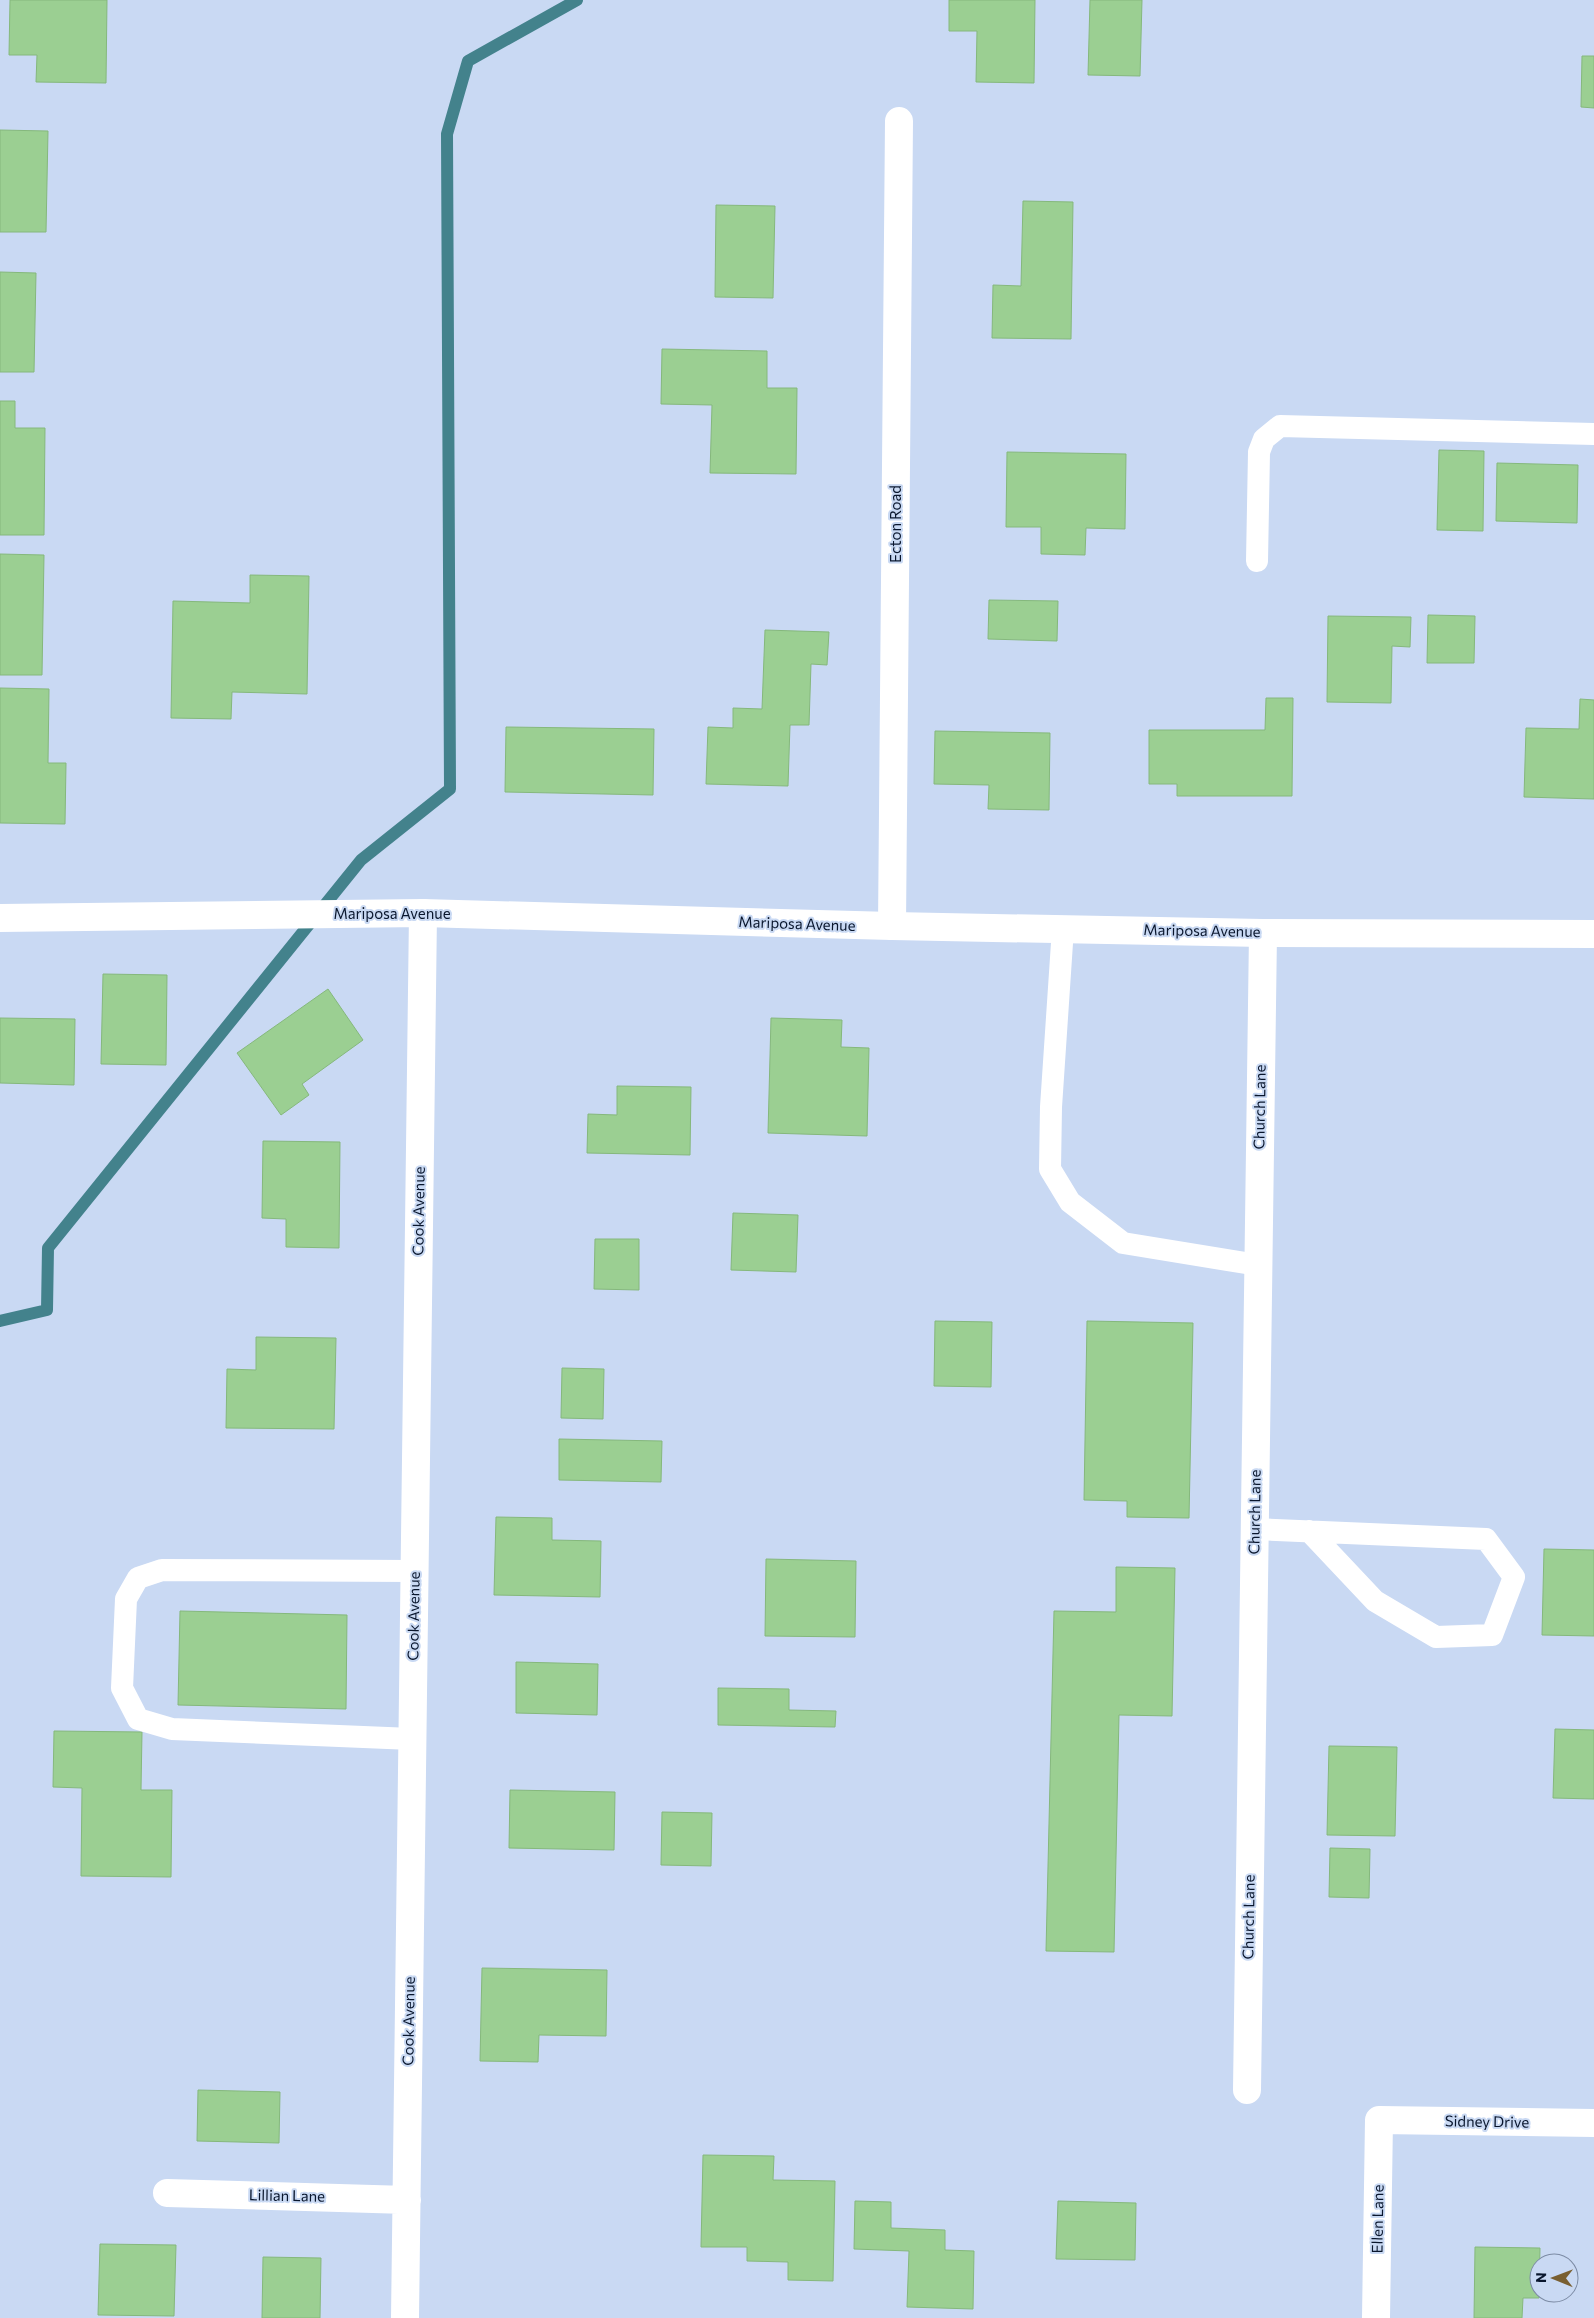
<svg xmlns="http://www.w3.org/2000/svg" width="1594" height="2318" viewBox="0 0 1594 2318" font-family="Commissioner,sans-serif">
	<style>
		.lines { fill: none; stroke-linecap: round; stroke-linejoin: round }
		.stream { stroke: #43828c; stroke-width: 12 }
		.building { fill: #9bcf92; stroke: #85b87c }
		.lane { stroke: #fff; stroke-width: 22 }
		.street { stroke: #fff; stroke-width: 28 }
		.secondary { stroke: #fff; stroke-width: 28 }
		.labels { text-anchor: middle; stroke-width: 4; stroke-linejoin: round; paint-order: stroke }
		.street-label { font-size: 15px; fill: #09162d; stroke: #c9d9f3 }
	</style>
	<rect width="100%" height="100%" fill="#c9d9f3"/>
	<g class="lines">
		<path class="stream" d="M 0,1321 L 47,1310 L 48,1248 L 361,860 L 450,789 L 447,134 L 468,61 L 577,0"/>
	</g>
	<path class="building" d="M 10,0 L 107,0 L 106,83 L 36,82 L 37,55 L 9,55 Z
		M 949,0 L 1035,0 L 1034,83 L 976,82 L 977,31 L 949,31 Z
		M 1090,0 L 1142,0 L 1140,76 L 1088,75 Z
		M 1582,56 L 1594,56 L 1594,108 L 1581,107 Z
		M 0,130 L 48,131 L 46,232 L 0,232 Z
		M 1023,201 L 1073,202 L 1071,339 L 992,338 L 993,285 L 1021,286 Z
		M 716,205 L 775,206 L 773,298 L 715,297 Z
		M 0,272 L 36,273 L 34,372 L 0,372 Z
		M 662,349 L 767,351 L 767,388 L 797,388 L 796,474 L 710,473 L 712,405 L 661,404 Z
		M 0,401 L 15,401 L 15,428 L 45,428 L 44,535 L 0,535 Z
		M 1439,450 L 1484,451 L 1483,531 L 1437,530 Z
		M 1007,452 L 1126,454 L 1125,529 L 1086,528 L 1085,555 L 1041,554 L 1041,527 L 1006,527 Z
		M 1497,463 L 1578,465 L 1577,523 L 1496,521 Z
		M 0,554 L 44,555 L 42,675 L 0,675 Z
		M 250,575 L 309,576 L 307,694 L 232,692 L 231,719 L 171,718 L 173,601 L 250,603 Z
		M 989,600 L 1058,601 L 1057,641 L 988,639 Z
		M 1428,615 L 1475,616 L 1474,663 L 1427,663 Z
		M 1328,616 L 1411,617 L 1410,647 L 1392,646 L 1391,703 L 1327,702 Z
		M 765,630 L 829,632 L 827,665 L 811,664 L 809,725 L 790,725 L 788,786 L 706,784 L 708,727 L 733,728 L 733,708 L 762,709 Z
		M 0,688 L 49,689 L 48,763 L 66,763 L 65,824 L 0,823 Z
		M 1266,698 L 1293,698 L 1292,796 L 1177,796 L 1177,784 L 1149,784 L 1149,730 L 1265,730 Z
		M 1580,699 L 1594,700 L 1594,799 L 1524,797 L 1526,728 L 1579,729 Z
		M 506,727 L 654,729 L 653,795 L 505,792 Z
		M 935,731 L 1050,733 L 1049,810 L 988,809 L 989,785 L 934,784 Z
		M 103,974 L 167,975 L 166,1065 L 101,1064 Z
		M 328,989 L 363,1040 L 302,1084 L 309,1095 L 281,1115 L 237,1053 Z
		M 0,1018 L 75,1019 L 74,1085 L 0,1083 Z
		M 771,1018 L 842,1020 L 841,1047 L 869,1048 L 867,1136 L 768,1133 Z
		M 617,1086 L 691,1087 L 690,1155 L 587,1153 L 588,1114 L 617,1115 Z
		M 263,1141 L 340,1142 L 339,1248 L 286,1247 L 286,1219 L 262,1218 Z
		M 733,1213 L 798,1215 L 796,1272 L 731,1270 Z
		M 595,1239 L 639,1239 L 639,1290 L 594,1289 Z
		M 935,1321 L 992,1322 L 991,1387 L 934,1386 Z
		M 1087,1321 L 1193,1323 L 1189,1518 L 1127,1517 L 1127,1501 L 1084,1500 Z
		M 256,1337 L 336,1338 L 334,1429 L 226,1428 L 227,1369 L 256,1370 Z
		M 562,1368 L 604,1369 L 603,1419 L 561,1418 Z
		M 559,1439 L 662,1441 L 661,1482 L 559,1480 Z
		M 496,1517 L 552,1518 L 552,1540 L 601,1541 L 600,1597 L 494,1595 Z
		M 1544,1549 L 1594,1550 L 1594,1636 L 1542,1635 Z
		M 766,1559 L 856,1561 L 855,1637 L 765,1636 Z
		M 1116,1567 L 1175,1568 L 1172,1716 L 1119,1715 L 1114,1952 L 1046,1951 L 1054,1611 L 1116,1612 Z
		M 180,1611 L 347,1615 L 346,1709 L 178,1705 Z
		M 516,1662 L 598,1664 L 597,1715 L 516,1713 Z
		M 718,1688 L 789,1689 L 789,1710 L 836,1711 L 835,1727 L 718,1725 Z
		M 1555,1729 L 1594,1730 L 1594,1799 L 1553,1798 Z
		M 54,1731 L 142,1732 L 141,1790 L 172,1790 L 171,1877 L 81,1876 L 82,1788 L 53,1787 Z
		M 1329,1746 L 1397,1747 L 1395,1836 L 1327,1835 Z
		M 510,1790 L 615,1792 L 614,1850 L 509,1848 Z
		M 662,1812 L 712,1813 L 711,1866 L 661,1865 Z
		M 1330,1848 L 1370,1849 L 1369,1898 L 1329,1897 Z
		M 482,1968 L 607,1970 L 606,2036 L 539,2035 L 538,2062 L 480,2061 Z
		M 198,2090 L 280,2092 L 279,2143 L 197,2141 Z
		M 703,2155 L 774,2156 L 773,2180 L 835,2181 L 833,2281 L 788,2280 L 788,2262 L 747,2261 L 747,2247 L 701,2247 Z
		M 855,2201 L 891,2202 L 891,2228 L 945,2230 L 945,2250 L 974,2251 L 973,2309 L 907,2307 L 909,2251 L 854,2249 Z
		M 1058,2201 L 1136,2203 L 1135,2260 L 1056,2259 Z
		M 100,2244 L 176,2245 L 174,2316 L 98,2315 Z
		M 1475,2247 L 1540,2248 L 1539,2298 L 1523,2298 L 1522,2318 L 1474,2318 Z
		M 263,2257 L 321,2258 L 320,2318 L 262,2318 Z"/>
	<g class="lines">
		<path class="lane" d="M 1257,561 L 1259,452 L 1264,439 L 1280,426 L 1594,434
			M 1063,928 L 1051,1107 L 1050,1169 L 1070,1202 L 1123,1243 L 1258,1265
			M 1255,1529 L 1486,1539 L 1514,1577 L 1492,1635 L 1436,1637 L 1375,1601 L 1309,1531
			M 412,1739 L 172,1729 L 138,1719 L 122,1688 L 126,1599 L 138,1578 L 162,1570 L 414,1571"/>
		<path class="street" d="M 892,926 L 899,121
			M 1247,2090 L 1263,933
			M 167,2193 L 407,2200
			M 405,2318 L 423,913
			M 1376,2318 L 1379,2120 L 1594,2123"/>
		<path class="secondary" d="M 0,918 L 423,913 L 892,926 L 1263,933 L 1594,934"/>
	</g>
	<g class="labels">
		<g class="street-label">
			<text transform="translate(896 524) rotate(-90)" y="5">Ecton Road</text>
			<text x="392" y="919">Mariposa Avenue</text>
			<text transform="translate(797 924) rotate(2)" y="5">Mariposa Avenue</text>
			<text transform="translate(1202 931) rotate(1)" y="5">Mariposa Avenue</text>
			<text transform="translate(1260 1107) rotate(-89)" y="5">Church Lane</text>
			<text transform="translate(419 1211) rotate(-89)" y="5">Cook Avenue</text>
			<text transform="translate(1255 1512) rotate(-89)" y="5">Church Lane</text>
			<text transform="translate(414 1616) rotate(-89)" y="5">Cook Avenue</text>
			<text transform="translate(1249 1917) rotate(-89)" y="5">Church Lane</text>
			<text transform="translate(409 2021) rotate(-89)" y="5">Cook Avenue</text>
			<text transform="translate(1487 2122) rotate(1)" y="5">Sidney Drive</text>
			<text transform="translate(287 2196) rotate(1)" y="5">Lillian Lane</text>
			<text transform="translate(1378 2219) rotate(-89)" y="5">Ellen Lane</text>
		</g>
	</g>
	<g transform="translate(1554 2278) rotate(271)"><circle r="24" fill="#c9d9f3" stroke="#7c8ba4"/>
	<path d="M0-4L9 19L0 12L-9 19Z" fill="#795f31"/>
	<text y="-8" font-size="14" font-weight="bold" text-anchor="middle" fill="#09162d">N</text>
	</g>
</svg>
